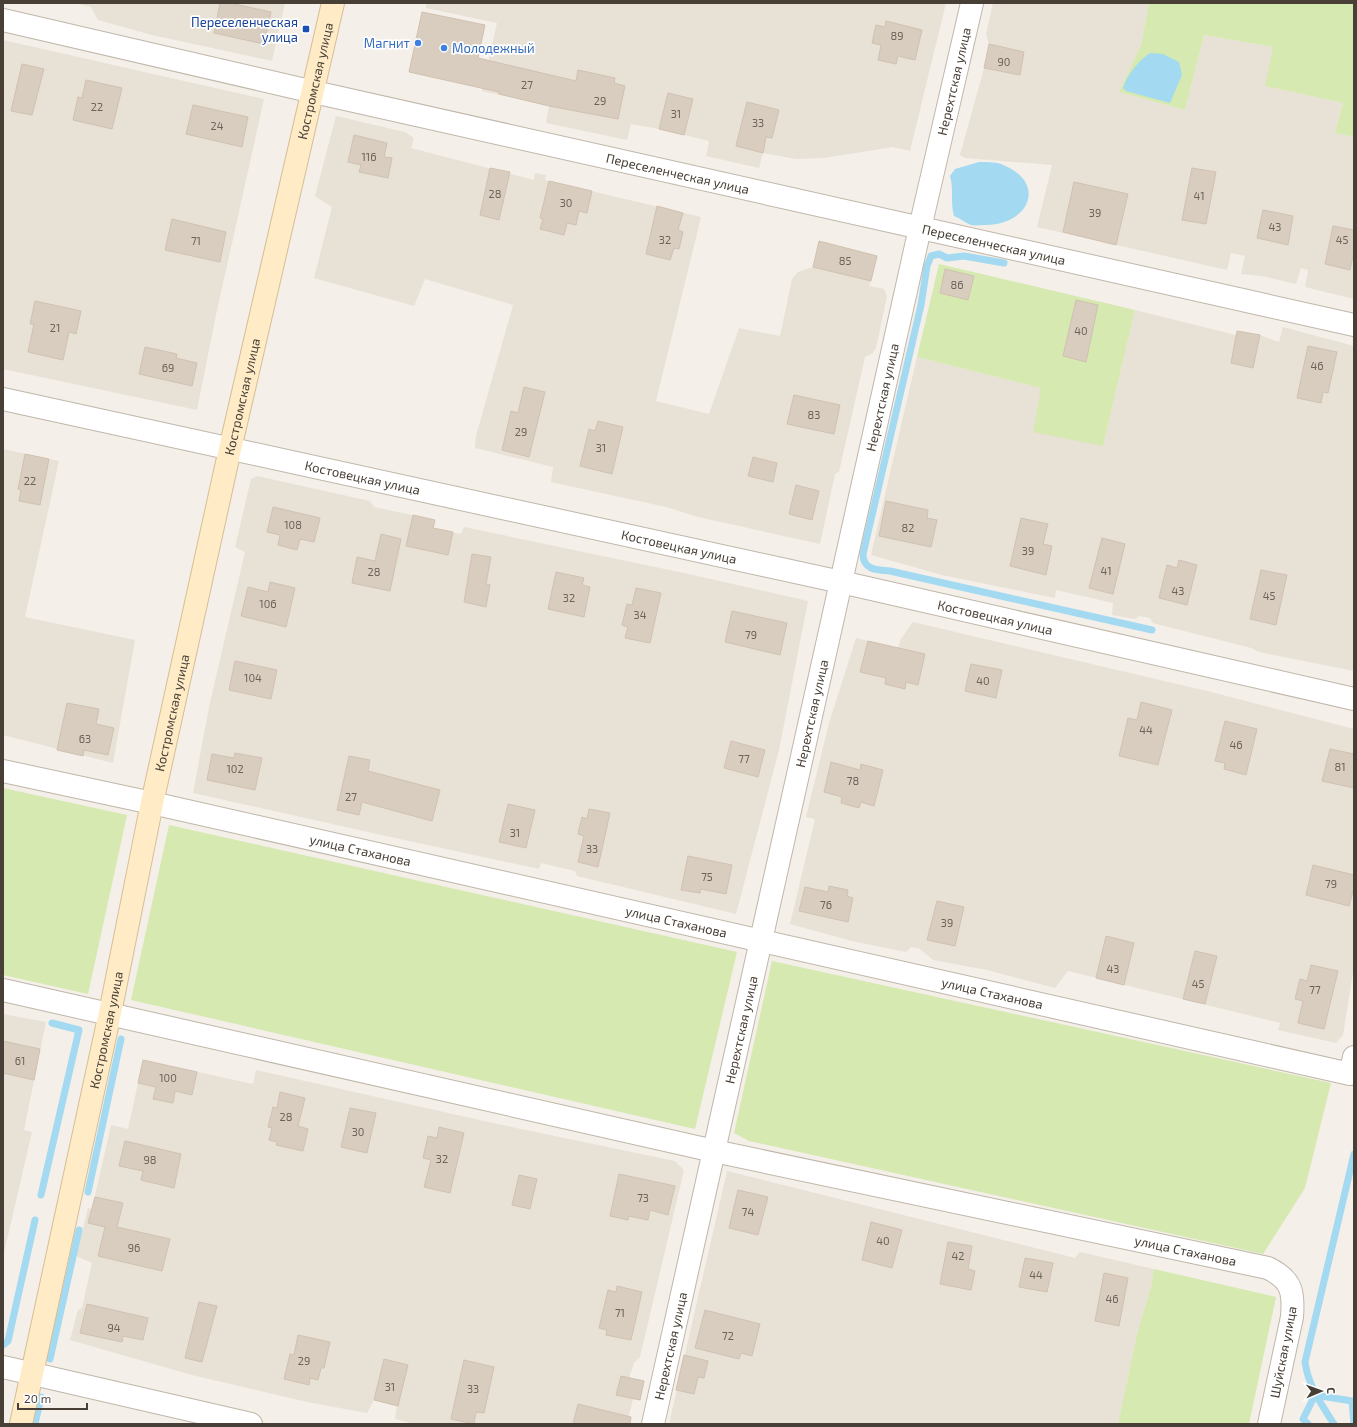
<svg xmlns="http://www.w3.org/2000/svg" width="1357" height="1427" viewBox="0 0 1357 1427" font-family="'Exo 2',sans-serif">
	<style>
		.residential { fill: #e8e1d6 }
		.green { fill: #d5e9b0 }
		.water { fill: #a3daf2 }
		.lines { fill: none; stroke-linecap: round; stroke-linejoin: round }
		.stream { stroke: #a3daf2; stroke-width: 7 }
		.building { fill: #d9cdc0; stroke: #d1c1b0 }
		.street-casing { stroke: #c0b6aa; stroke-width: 24 }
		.secondary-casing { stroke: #d5be97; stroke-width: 24 }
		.street { stroke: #fff; stroke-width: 22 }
		.secondary { stroke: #ffecc7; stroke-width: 22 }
		.transit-dot { fill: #1a4fb4; stroke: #fff; stroke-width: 1.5 }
		.shop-dot { fill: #3f7fe0; stroke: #fff; stroke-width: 1.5 }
		.labels { text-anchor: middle; stroke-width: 3.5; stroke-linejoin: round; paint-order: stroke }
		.number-label { font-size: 11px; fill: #6c6258 }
		.transit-label { font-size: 13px; fill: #164399; stroke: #fff; text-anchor: end }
		.shop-label { font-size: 13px; fill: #366cbe; stroke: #fff; text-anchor: end }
		.street-label { font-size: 13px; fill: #483f36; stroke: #fff }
	</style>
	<rect width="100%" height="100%" fill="#f4efe8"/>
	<path class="residential" d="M 75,3 L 285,3 L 272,61 L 152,35 L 98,20 L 91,7 Z
		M 426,3 L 946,3 L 910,151 L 893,147 L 824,158 L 796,159 L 763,153 L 759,168 L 706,156 L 709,141 L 659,129 L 631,124 L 627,140 L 546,123 L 549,106 L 482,91 L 497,23 L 426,8 Z
		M 993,3 L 1149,3 L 1141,45 L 1119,92 L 1185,110 L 1204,35 L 1274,47 L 1266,86 L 1343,103 L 1335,133 L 1354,137 L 1354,299 L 1305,287 L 1308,270 L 1301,268 L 1296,284 L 1262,276 L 1241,274 L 1245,256 L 1231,253 L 1227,270 L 1037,227 L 1052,165 L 965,158 L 960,155 L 984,68 L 989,44 L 986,34 Z
		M 3,40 L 264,99 L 216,315 L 197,410 L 3,369 Z
		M 336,116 L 405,132 L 414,138 L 411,148 L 534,180 L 535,173 L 546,175 L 545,180 L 701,217 L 656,401 L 709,414 L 739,328 L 780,336 L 792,279 L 798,272 L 813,267 L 819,241 L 877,256 L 869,286 L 884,289 L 887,296 L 876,348 L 873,353 L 865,357 L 839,472 L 835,474 L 820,544 L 698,517 L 666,507 L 551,482 L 553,467 L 475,448 L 476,436 L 513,305 L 425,279 L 414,306 L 314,278 L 332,207 L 315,196 Z
		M 1135,310 L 1236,335 L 1237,331 L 1260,335 L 1279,342 L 1283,327 L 1354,346 L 1354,671 L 1259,652 L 1251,648 L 1153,623 L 1150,618 L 1139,616 L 1135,619 L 1112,615 L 1113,603 L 1056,590 L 1055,598 L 942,575 L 871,555 L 917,357 L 1041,388 L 1103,446 Z
		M 3,449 L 59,461 L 25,617 L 135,640 L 113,763 L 3,735 Z
		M 257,476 L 370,501 L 374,507 L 435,520 L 434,528 L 461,534 L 464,527 L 684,573 L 808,601 L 779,750 L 736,914 L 577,876 L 575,871 L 541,863 L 539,869 L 395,838 L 193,793 L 209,707 L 245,552 L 235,547 L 251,479 Z
		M 913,622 L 1207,691 L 1354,729 L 1354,966 L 1343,1035 L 1336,1043 L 1278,1030 L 1280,1023 L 1068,971 L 1055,988 L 987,970 L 933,960 L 920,949 L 911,947 L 906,952 L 852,941 L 790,924 L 815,819 L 806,817 L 829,723 L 856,638 L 898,648 L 901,639 Z
		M 3,1014 L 46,1022 L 24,1130 L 32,1132 L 3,1257 Z
		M 143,1060 L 253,1084 L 256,1070 L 493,1123 L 675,1161 L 684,1170 L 640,1357 L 634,1363 L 630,1375 L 630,1378 L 644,1381 L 640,1400 L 633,1399 L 627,1424 L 415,1424 L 395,1419 L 397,1405 L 374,1400 L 367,1413 L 307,1402 L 192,1375 L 70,1340 L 78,1310 L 82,1308 L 92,1263 L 76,1256 L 88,1208 L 92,1209 L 111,1125 L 128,1129 Z
		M 727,1171 L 1075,1258 L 1080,1252 L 1154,1269 L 1151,1287 L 1137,1334 L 1118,1424 L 669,1424 Z"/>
	<path class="green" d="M 1149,3 L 1354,3 L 1354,137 L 1335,133 L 1343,103 L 1265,86 L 1273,47 L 1204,35 L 1185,110 L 1119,92 L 1141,45 Z
		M 939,264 L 1135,310 L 1103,446 L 1033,432 L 1041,388 L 917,357 Z
		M 3,788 L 127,815 L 88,994 L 3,975 Z
		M 169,825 L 737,952 L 695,1129 L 131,1000 Z
		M 772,961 L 1331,1083 L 1305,1188 L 1263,1254 L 749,1141 L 734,1133 Z
		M 1154,1269 L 1276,1297 L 1249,1424 L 1118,1424 L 1137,1334 L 1151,1287 Z"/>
	<path class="water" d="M 1150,53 L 1163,54 L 1179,62 L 1182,75 L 1170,103 L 1126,91 L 1123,88 C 1127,75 1139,60 1150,53 Z
		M 979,162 C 986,162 995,162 1001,164 C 1048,182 1030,224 986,225 C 982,225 975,226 971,225 C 965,223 960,218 954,216 C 950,202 954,189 950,176 L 955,169 Z"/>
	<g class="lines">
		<path class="stream" d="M 1004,263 L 964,256 L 947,258 L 939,254 L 931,256 L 927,266 L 921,305 L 863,554 C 863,570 877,570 890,571 L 1152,630
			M 88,1192 L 121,1039
			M 41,1195 L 79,1030 L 52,1023
			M 3,1345 L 8,1341 L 35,1220
			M 50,1359 L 79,1230
			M 35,1424 L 41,1397
			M 1308,1424 L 1303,1419 L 1315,1395 L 1352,1401 L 1354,1424
			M 1334,1424 C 1321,1404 1308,1385 1305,1362 L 1354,1154"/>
	</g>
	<path class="building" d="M 220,3 L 230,3 L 271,12 L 264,44 L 214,33 Z
		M 422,12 L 485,25 L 478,58 L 576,81 L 578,70 L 615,78 L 614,83 L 625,86 L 618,119 L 549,106 L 499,94 L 499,92 L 409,72 Z
		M 886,21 L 922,30 L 915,60 L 898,56 L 896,64 L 878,60 L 881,45 L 872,43 L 876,25 L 885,27 Z
		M 989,44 L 1024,52 L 1020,75 L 984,68 Z
		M 22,64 L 44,69 L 32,115 L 11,111 Z
		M 86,80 L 122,88 L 112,129 L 73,120 L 78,97 L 82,98 Z
		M 668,93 L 693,99 L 684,135 L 659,129 Z
		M 747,102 L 779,110 L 772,138 L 766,137 L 763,153 L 736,146 Z
		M 193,105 L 248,117 L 242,147 L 186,134 Z
		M 354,135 L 387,143 L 384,157 L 392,158 L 388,178 L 359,172 L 361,165 L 348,162 Z
		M 490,168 L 510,172 L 499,220 L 480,215 Z
		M 1192,168 L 1216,172 L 1206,224 L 1182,220 Z
		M 549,181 L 592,191 L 587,213 L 579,211 L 576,225 L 567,223 L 564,235 L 540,229 L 543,219 L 540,218 Z
		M 1074,182 L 1128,194 L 1116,245 L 1063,232 Z
		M 657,206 L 683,213 L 678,230 L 683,232 L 679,249 L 674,248 L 670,260 L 646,254 Z
		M 1263,210 L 1293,216 L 1288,245 L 1257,238 Z
		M 172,219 L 226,232 L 220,262 L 165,250 Z
		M 1333,226 L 1354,230 L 1354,251 L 1350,270 L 1325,264 Z
		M 819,241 L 877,256 L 871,281 L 813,267 Z
		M 945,269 L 974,276 L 968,300 L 940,293 Z
		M 1076,300 L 1098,305 L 1086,362 L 1063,356 Z
		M 35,301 L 81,311 L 76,334 L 69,332 L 63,360 L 28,352 L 34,324 L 30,324 Z
		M 1237,331 L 1260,335 L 1253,368 L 1231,363 Z
		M 1308,346 L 1337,352 L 1328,393 L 1323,392 L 1321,403 L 1297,398 Z
		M 145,347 L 177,354 L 176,358 L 197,363 L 192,386 L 139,374 Z
		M 524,387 L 545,392 L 529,457 L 502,450 L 511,411 L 518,413 Z
		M 794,395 L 840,405 L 834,434 L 787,424 Z
		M 598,421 L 623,427 L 612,474 L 580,466 L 589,429 L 595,431 Z
		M 25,454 L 49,459 L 40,505 L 19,501 L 21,490 L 18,489 Z
		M 753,457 L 777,463 L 773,482 L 748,476 Z
		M 796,485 L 819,491 L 812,520 L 789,514 Z
		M 886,501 L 928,510 L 927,518 L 937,520 L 931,547 L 879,536 Z
		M 273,507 L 320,518 L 314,542 L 300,539 L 297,550 L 278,545 L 280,535 L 267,532 Z
		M 413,515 L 435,520 L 433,528 L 453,532 L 448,555 L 406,546 Z
		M 1021,518 L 1048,524 L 1043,544 L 1052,546 L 1046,575 L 1010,566 Z
		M 381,534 L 401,539 L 390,591 L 352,583 L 357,557 L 375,561 Z
		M 1102,538 L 1125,544 L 1113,594 L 1089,588 Z
		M 472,554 L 491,557 L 486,584 L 490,585 L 486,607 L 464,602 Z
		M 1179,560 L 1197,565 L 1187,605 L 1159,598 L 1167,565 L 1177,568 Z
		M 1261,570 L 1287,575 L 1276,625 L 1250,619 Z
		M 556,572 L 584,578 L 582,585 L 590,587 L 584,617 L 548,609 Z
		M 270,582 L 295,588 L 286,627 L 241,616 L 248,587 L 268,592 Z
		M 636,588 L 661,593 L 650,643 L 625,638 L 628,627 L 622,625 L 627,604 L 632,605 Z
		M 732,611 L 787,623 L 780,655 L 725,642 Z
		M 868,641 L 925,654 L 918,685 L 906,682 L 905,689 L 885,684 L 886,678 L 860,672 Z
		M 235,661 L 277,670 L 271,699 L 229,690 Z
		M 971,664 L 1002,670 L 996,698 L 965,691 Z
		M 1141,702 L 1172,710 L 1158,765 L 1119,756 L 1128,718 L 1137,720 Z
		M 67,703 L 99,709 L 96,724 L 114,728 L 108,755 L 84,750 L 83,756 L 57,750 Z
		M 1225,721 L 1257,729 L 1246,775 L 1224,769 L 1225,763 L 1215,761 Z
		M 731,741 L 765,750 L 758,777 L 724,768 Z
		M 1330,749 L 1354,754 L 1354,788 L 1322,781 Z
		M 235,753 L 262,758 L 255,790 L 207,780 L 212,754 L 234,758 Z
		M 349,756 L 370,760 L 368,771 L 440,790 L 432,821 L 362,802 L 359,815 L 337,810 Z
		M 831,762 L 860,770 L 861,764 L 883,770 L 874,806 L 861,802 L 859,808 L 841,803 L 842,797 L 824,792 Z
		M 508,804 L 535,810 L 526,848 L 499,842 Z
		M 589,809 L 610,813 L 598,867 L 578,862 L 584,836 L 578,834 L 582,817 L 587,819 Z
		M 688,856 L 732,865 L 726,894 L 701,889 L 700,893 L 681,890 Z
		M 1313,865 L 1354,875 L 1354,887 L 1349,906 L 1306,895 Z
		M 829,886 L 848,890 L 847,896 L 853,898 L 848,922 L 799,911 L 805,887 L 828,892 Z
		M 937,901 L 964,907 L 955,946 L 927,940 Z
		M 1106,936 L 1134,943 L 1124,985 L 1096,978 Z
		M 1195,951 L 1217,956 L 1205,1004 L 1183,999 Z
		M 1311,965 L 1338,971 L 1324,1029 L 1298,1023 L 1303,1001 L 1295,999 L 1300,979 L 1307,981 Z
		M 3,1041 L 40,1049 L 34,1080 L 3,1073 Z
		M 143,1060 L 197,1072 L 192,1095 L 175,1091 L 173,1103 L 153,1099 L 156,1087 L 138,1083 Z
		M 280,1092 L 305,1098 L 298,1126 L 308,1129 L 303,1151 L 276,1145 L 277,1142 L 269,1140 L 272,1128 L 268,1127 L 273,1107 L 277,1108 Z
		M 350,1108 L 376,1113 L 367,1153 L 341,1147 Z
		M 439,1127 L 464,1133 L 450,1193 L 424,1187 L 431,1160 L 423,1158 L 428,1136 L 437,1138 Z
		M 125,1141 L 181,1154 L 174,1188 L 141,1180 L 143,1171 L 119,1166 Z
		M 619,1174 L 675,1186 L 668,1215 L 650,1210 L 648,1220 L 629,1216 L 628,1220 L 610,1216 Z
		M 519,1175 L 537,1179 L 530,1209 L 512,1205 Z
		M 738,1190 L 768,1197 L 758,1235 L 729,1228 Z
		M 95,1197 L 123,1203 L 117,1227 L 170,1239 L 162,1271 L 98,1256 L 105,1227 L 88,1223 Z
		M 871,1222 L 902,1230 L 892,1268 L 862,1260 Z
		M 948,1242 L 972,1246 L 968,1269 L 975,1271 L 971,1290 L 940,1284 Z
		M 1025,1258 L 1053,1263 L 1047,1292 L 1019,1287 Z
		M 1104,1273 L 1128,1278 L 1119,1326 L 1095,1321 Z
		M 617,1286 L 642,1292 L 631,1340 L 606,1335 L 607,1330 L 599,1328 L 608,1290 L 616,1292 Z
		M 199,1302 L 217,1306 L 202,1362 L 185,1358 Z
		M 87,1304 L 148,1318 L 143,1340 L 123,1336 L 122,1342 L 80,1333 Z
		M 705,1310 L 760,1324 L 752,1356 L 741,1353 L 739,1359 L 695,1348 Z
		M 298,1335 L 330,1342 L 324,1368 L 321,1368 L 318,1380 L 310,1378 L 309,1385 L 284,1379 L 290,1354 L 294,1355 Z
		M 684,1355 L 708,1361 L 704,1378 L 698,1377 L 694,1394 L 676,1390 Z
		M 384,1359 L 408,1365 L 398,1406 L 374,1400 Z
		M 464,1360 L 494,1367 L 484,1413 L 476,1412 L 474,1424 L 451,1419 Z
		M 621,1376 L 644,1381 L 640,1400 L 616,1395 Z
		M 578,1404 L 631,1417 L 630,1424 L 573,1424 Z"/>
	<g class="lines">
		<defs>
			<g id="street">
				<path id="s1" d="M 3,20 L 314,92 L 1354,325"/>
				<path id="s2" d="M 3,399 L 841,582 L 1354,699"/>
				<path id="s3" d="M 3,771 L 152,803 L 1350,1074 L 1354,1057"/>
				<path id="s4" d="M 3,990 L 714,1151 L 1268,1268 C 1292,1280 1294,1292 1292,1317 L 1269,1424"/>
				<path d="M 3,1367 L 251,1424"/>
				<path id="s5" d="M 653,1424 L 920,228 L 972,3"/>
			</g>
			<g id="secondary">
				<path id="s6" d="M 21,1424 L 110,1013 L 152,803 L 230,449 L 333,3"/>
			</g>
		</defs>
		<use href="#street" class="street-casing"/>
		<use href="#secondary" class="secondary-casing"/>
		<use href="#street" class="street"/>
		<use href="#secondary" class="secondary"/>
	</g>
	<rect class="transit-dot" x="302" y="25" width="8" height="8" rx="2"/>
	<g class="shop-dot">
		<circle cx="418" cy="43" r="4"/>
		<circle cx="444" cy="48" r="4"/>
	</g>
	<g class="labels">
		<g class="number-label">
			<text x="897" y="40">89</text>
			<text x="1004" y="66">90</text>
			<text x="527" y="89">27</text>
			<text x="600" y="105">29</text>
			<text x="97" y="111">22</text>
			<text x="676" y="118">31</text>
			<text x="758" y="127">33</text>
			<text x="217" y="130">24</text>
			<text x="369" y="161">116</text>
			<text x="495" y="198">28</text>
			<text x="1199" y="200">41</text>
			<text x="566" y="207">30</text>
			<text x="1095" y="217">39</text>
			<text x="1275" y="231">43</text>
			<text x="665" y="244">32</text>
			<text x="1342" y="244">45</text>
			<text x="196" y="245">71</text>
			<text x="845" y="265">85</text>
			<text x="957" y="289">86</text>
			<text x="55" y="332">21</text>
			<text x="1081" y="335">40</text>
			<text x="1317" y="370">46</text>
			<text x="168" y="372">69</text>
			<text x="814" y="419">83</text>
			<text x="521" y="436">29</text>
			<text x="601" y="452">31</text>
			<text x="30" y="485">22</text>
			<text x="293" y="529">108</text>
			<text x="908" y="532">82</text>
			<text x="1028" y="555">39</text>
			<text x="1106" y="575">41</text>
			<text x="374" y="576">28</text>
			<text x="1178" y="595">43</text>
			<text x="1269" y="600">45</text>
			<text x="569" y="602">32</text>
			<text x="268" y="608">106</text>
			<text x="640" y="619">34</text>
			<text x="751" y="639">79</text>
			<text x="253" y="682">104</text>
			<text x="983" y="685">40</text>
			<text x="1146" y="734">44</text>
			<text x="85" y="743">63</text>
			<text x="1236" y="749">46</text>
			<text x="744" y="763">77</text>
			<text x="1340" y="771">81</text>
			<text x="235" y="773">102</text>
			<text x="853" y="785">78</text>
			<text x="351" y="801">27</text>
			<text x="515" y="837">31</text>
			<text x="592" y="853">33</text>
			<text x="707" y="881">75</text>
			<text x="1331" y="888">79</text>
			<text x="826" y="909">76</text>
			<text x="947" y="927">39</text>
			<text x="1113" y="973">43</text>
			<text x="1198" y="988">45</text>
			<text x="1315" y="994">77</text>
			<text x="20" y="1065">61</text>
			<text x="168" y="1082">100</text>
			<text x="286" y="1121">28</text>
			<text x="358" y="1136">30</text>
			<text x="442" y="1163">32</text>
			<text x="150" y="1164">98</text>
			<text x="643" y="1202">73</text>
			<text x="748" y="1216">74</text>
			<text x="883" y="1245">40</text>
			<text x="134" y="1252">96</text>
			<text x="958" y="1260">42</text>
			<text x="1036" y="1279">44</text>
			<text x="1112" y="1303">46</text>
			<text x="620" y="1317">71</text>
			<text x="114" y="1332">94</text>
			<text x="728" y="1340">72</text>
			<text x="304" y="1365">29</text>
			<text x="390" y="1391">31</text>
			<text x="473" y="1393">33</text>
		</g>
		<g class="transit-label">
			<text x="298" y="27">Переселенческая<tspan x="298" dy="15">улица</tspan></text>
		</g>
		<g class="shop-label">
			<text x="410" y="48">Магнит</text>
			<text x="452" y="53" text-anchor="start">Молодежный</text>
		</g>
		<g class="street-label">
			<text dy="5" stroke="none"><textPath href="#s6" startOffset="1375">Костромская улица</textPath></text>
			<text dy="5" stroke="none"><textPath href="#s5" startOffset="1376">Нерехтская улица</textPath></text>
			<text dy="5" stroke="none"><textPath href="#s1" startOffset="692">Переселенческая улица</textPath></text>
			<text dy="5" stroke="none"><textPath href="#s1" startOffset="1016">Переселенческая улица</textPath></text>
			<text dy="5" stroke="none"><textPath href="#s6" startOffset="1051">Костромская улица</textPath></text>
			<text dy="5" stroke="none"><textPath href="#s5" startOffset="1052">Нерехтская улица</textPath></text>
			<text dy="5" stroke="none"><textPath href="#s2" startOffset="368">Костовецкая улица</textPath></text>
			<text dy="5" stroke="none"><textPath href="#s2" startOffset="692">Костовецкая улица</textPath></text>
			<text dy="5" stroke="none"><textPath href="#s2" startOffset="1016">Костовецкая улица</textPath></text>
			<text dy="5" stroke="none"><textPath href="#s6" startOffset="727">Костромская улица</textPath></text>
			<text dy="5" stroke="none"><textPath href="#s5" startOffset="728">Нерехтская улица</textPath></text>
			<text dy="5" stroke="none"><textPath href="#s3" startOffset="366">улица Стаханова</textPath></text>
			<text dy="5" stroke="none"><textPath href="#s3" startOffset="690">улица Стаханова</textPath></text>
			<text dy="5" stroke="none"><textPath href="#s3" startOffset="1014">улица Стаханова</textPath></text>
			<text dy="5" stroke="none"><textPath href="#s6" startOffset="403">Костромская улица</textPath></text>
			<text dy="5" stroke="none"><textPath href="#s5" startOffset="404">Нерехтская улица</textPath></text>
			<text dy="5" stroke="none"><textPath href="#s4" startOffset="1211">улица Стаханова</textPath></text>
			<text dy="5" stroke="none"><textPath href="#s5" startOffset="80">Нерехтская улица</textPath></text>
			<text transform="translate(1283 1352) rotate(-79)" y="5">Шуйская улица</text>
		</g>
	</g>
	<rect width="1357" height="1427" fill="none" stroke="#483f36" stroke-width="8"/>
	<g transform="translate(1321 1391) rotate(88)" stroke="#ffffff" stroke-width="3" paint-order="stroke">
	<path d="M0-3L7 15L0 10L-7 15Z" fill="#483f36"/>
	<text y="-6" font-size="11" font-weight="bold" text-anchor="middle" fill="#483f36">С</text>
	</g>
	<path d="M18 1403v6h69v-6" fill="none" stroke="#483f36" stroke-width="2"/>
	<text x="24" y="1403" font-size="12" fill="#483f36" stroke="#ffffff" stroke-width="3" paint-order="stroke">20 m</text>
</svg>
